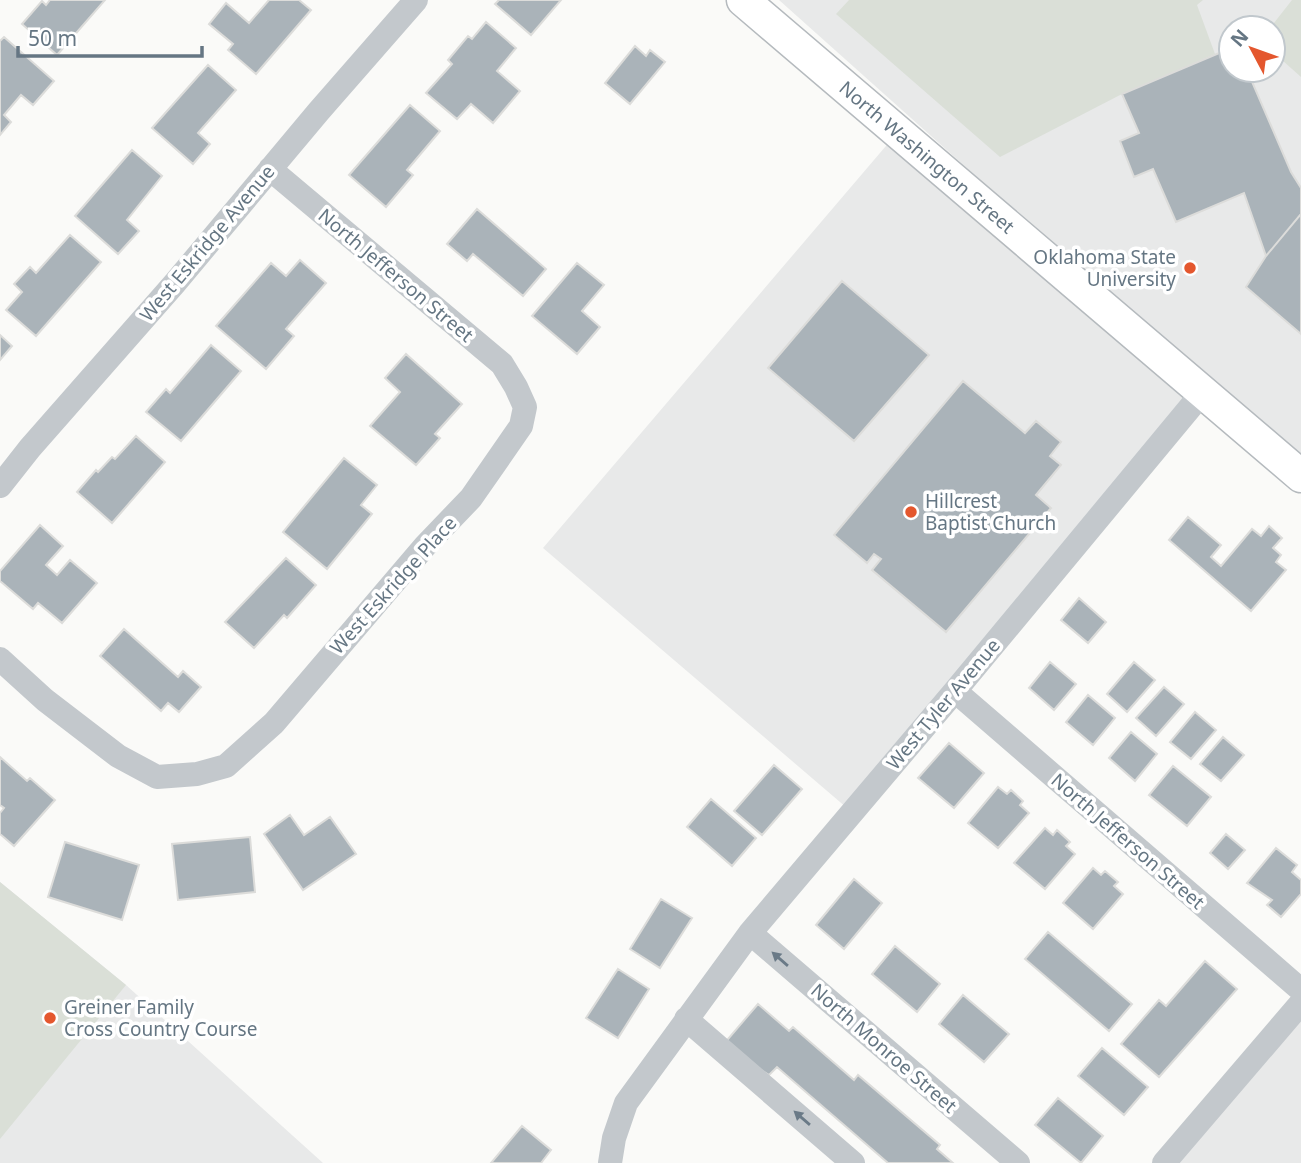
<svg xmlns="http://www.w3.org/2000/svg" width="1301" height="1163" viewBox="0 0 1301 1163" font-family="'Noto Sans',sans-serif">
	<style>
		.built { fill: #e8e9e9; fill-rule: evenodd }
		.green { fill: #dadfd7 }
		.building { fill: #aab3b9; stroke: #dcdcda; stroke-width: 2 }
		.lines { fill: none; stroke-linecap: round; stroke-linejoin: round }
		.major-casing { stroke: #b5babe; stroke-width: 35 }
		.minor { stroke: #c3c8cc; stroke-width: 24 }
		.major { stroke: #fff; stroke-width: 32 }
		.oneway { fill: #6a7a87 }
		.poi-dot { fill: #e4572e; stroke: #fff; stroke-width: 2.5 }
		.labels { text-anchor: middle; stroke-width: 7; stroke-linejoin: round; paint-order: stroke }
		.street-label { font-size: 19px; fill: #657683; stroke: #fff }
		.poi-label { font-size: 19px; fill: #657683; stroke: #fff; text-anchor: start }
	</style>
	<rect width="100%" height="100%" fill="#fafaf8"/>
	<path class="built" d="M 779,0 L 1301,0 L 1301,467 ZM 1231,28 L 1273,28 L 1273,70 L 1231,70 Z
		M 897,133 L 1201,393 L 847,808 L 543,548 Z
		M 0,882 L 126,985 L 323,1163 L 0,1163 Z
		M 1301,1006 L 1301,1163 L 1164,1163 Z"/>
	<path class="green" d="M 849,0 L 1203,0 L 1197,5 L 1215,54 L 1122,94 L 1000,157 L 836,14 Z
		M 1292,0 L 1301,0 L 1301,77 L 1273,52 L 1273,28 L 1270,28 Z
		M 0,882 L 126,985 L 0,1139 Z"/>
	<path class="building" d="M 50,0 L 105,0 L 57,55 L 22,24 L 42,1 L 46,5 Z
		M 269,0 L 299,0 L 311,10 L 256,74 L 228,50 L 233,44 L 209,24 L 226,3 L 249,23 Z
		M 499,0 L 561,0 L 531,35 L 495,4 Z
		M 486,22 L 516,48 L 497,71 L 520,91 L 493,123 L 471,104 L 457,119 L 426,93 L 452,64 L 448,60 L 468,36 L 472,39 Z
		M 4,37 L 54,81 L 33,105 L 21,95 L 4,115 L 11,122 L 0,135 L 0,41 Z
		M 635,46 L 646,56 L 650,50 L 665,62 L 630,104 L 605,83 Z
		M 1231,48 L 1231,70 L 1247,70 L 1291,172 L 1301,188 L 1301,214 L 1266,256 L 1244,193 L 1176,222 L 1153,169 L 1134,177 L 1120,141 L 1139,133 L 1122,94 Z
		M 208,65 L 236,90 L 198,133 L 210,144 L 193,164 L 152,128 Z
		M 410,105 L 440,131 L 407,170 L 413,175 L 386,207 L 349,175 Z
		M 132,150 L 162,176 L 127,220 L 139,231 L 118,254 L 75,216 Z
		M 477,209 L 546,269 L 523,296 L 473,254 L 467,261 L 447,244 Z
		M 1301,214 L 1301,334 L 1246,287 L 1266,256 Z
		M 70,235 L 101,262 L 36,336 L 6,310 L 22,292 L 14,284 L 30,267 L 36,273 Z
		M 300,260 L 326,283 L 286,329 L 294,336 L 266,369 L 216,326 L 271,263 L 286,276 Z
		M 577,263 L 604,285 L 582,311 L 600,327 L 577,354 L 532,316 Z
		M 842,281 L 929,355 L 854,441 L 768,368 Z
		M 0,335 L 12,346 L 0,360 Z
		M 211,345 L 241,371 L 181,441 L 146,412 L 166,389 L 170,393 Z
		M 406,354 L 462,404 L 435,434 L 440,438 L 416,465 L 370,426 L 400,392 L 385,378 Z
		M 963,381 L 1025,433 L 1036,421 L 1061,442 L 1050,456 L 1061,465 L 1036,495 L 1051,508 L 946,632 L 872,570 L 881,559 L 874,554 L 867,563 L 834,535 Z
		M 136,436 L 165,462 L 112,523 L 77,492 L 96,470 L 98,472 L 112,457 L 115,459 Z
		M 344,458 L 377,485 L 361,505 L 372,514 L 327,569 L 283,532 Z
		M 1188,517 L 1221,545 L 1211,557 L 1221,566 L 1252,529 L 1261,536 L 1269,526 L 1282,538 L 1273,548 L 1281,555 L 1276,562 L 1286,570 L 1251,611 L 1169,540 Z
		M 40,525 L 63,546 L 46,565 L 57,575 L 70,560 L 97,583 L 62,623 L 38,603 L 33,609 L 0,581 L 0,571 Z
		M 286,558 L 316,585 L 287,618 L 284,615 L 254,648 L 225,622 Z
		M 1079,598 L 1106,622 L 1088,643 L 1061,620 Z
		M 124,629 L 178,677 L 183,671 L 201,687 L 179,712 L 168,703 L 161,711 L 100,656 Z
		M 1050,662 L 1076,684 L 1054,710 L 1029,688 Z
		M 1134,662 L 1155,680 L 1127,712 L 1107,694 Z
		M 1164,687 L 1184,704 L 1156,736 L 1136,718 Z
		M 1088,695 L 1115,718 L 1093,745 L 1066,722 Z
		M 1195,712 L 1216,730 L 1191,759 L 1170,742 Z
		M 1131,732 L 1157,754 L 1135,781 L 1109,758 Z
		M 1223,737 L 1244,755 L 1221,781 L 1200,764 Z
		M 949,743 L 984,773 L 954,808 L 918,778 Z
		M 0,757 L 27,781 L 30,778 L 55,800 L 14,846 L 0,834 L 0,813 L 4,808 L 0,805 Z
		M 774,765 L 802,789 L 762,835 L 734,811 Z
		M 1173,766 L 1211,797 L 1187,826 L 1149,795 Z
		M 998,787 L 1007,794 L 1011,790 L 1023,801 L 1020,805 L 1029,813 L 998,848 L 968,823 Z
		M 711,799 L 756,838 L 732,866 L 687,827 Z
		M 290,815 L 304,835 L 330,817 L 356,854 L 303,890 L 264,834 Z
		M 1045,828 L 1053,835 L 1057,830 L 1070,842 L 1066,846 L 1075,854 L 1045,889 L 1014,863 Z
		M 1226,834 L 1245,850 L 1228,869 L 1210,853 Z
		M 250,837 L 255,892 L 178,900 L 172,844 Z
		M 65,842 L 139,865 L 122,920 L 48,897 Z
		M 1276,848 L 1297,865 L 1292,872 L 1301,880 L 1301,894 L 1281,917 L 1267,905 L 1272,900 L 1247,883 Z
		M 1093,868 L 1101,875 L 1105,871 L 1118,882 L 1114,886 L 1123,894 L 1093,929 L 1063,903 Z
		M 854,879 L 882,903 L 844,949 L 816,925 Z
		M 661,899 L 692,918 L 660,968 L 630,949 Z
		M 1048,932 L 1132,1004 L 1109,1031 L 1025,959 Z
		M 895,946 L 940,984 L 917,1012 L 872,974 Z
		M 1205,961 L 1237,989 L 1159,1077 L 1121,1044 L 1159,1000 L 1166,1006 Z
		M 618,969 L 649,989 L 618,1038 L 586,1018 Z
		M 963,995 L 1009,1034 L 984,1062 L 939,1024 Z
		M 758,1004 L 789,1031 L 793,1027 L 854,1080 L 858,1075 L 940,1145 L 937,1149 L 953,1163 L 888,1163 L 777,1067 L 769,1075 L 722,1046 Z
		M 1102,1048 L 1148,1087 L 1124,1115 L 1078,1076 Z
		M 1058,1098 L 1103,1136 L 1081,1163 L 1035,1125 Z
		M 522,1126 L 551,1150 L 541,1163 L 491,1163 Z"/>
	<g class="lines">
		<defs>
			<g id="major">
				<path id="s1" d="M 743,0 L 1301,476"/>
			</g>
		</defs>
		<use href="#major" class="major-casing"/>
		<path class="minor" d="M 0,486 L 30,448 L 175,283 L 319,111 L 416,0
			M 0,659 L 45,700 L 118,756 L 157,777 L 197,774 L 226,766 L 274,723 L 425,546 L 471,498 L 521,426 L 525,407 L 516,387 L 502,364 L 270,169
			M 955,691 L 1301,990
			M 750,933 L 1018,1163
			M 686,1019 L 853,1163
			M 610,1163 L 614,1138 L 626,1103 L 750,933 L 955,691 L 1203,392
			M 1164,1163 L 1301,1003"/>
		<use href="#major" class="major"/>
	</g>
	<defs><path id="oneway-solid" d="M-6-.8H1V-3.2L6.5 0L1 3.2V.8H-6Z" transform="scale(1.75)"/></defs>
	<g class="oneway">
		<use href="#oneway-solid" transform="translate(780 959) rotate(-139)"/>
		<use href="#oneway-solid" transform="translate(802 1118) rotate(-139)"/>
	</g>
	<g class="poi-dot">
		<circle cx="1190" cy="268" r="7"/>
		<circle cx="911" cy="512" r="7"/>
		<circle cx="50" cy="1018" r="7"/>
	</g>
	<g class="labels">
		<g class="street-label">
			<text dy="7" stroke="none"><textPath href="#s1" startOffset="242">North Washington Street</textPath></text>
			<text transform="translate(207 243) rotate(-50)" y="7">West Eskridge Avenue</text>
			<text transform="translate(396 275) rotate(40)" y="7">North Jefferson Street</text>
			<text transform="translate(393 585) rotate(-48)" y="7">West Eskridge Place</text>
			<text transform="translate(943 704) rotate(-50)" y="7">West Tyler Avenue</text>
			<text transform="translate(1128 841) rotate(41)" y="7">North Jefferson Street</text>
			<text transform="translate(884 1048) rotate(41)" y="7">North Monroe Street</text>
		</g>
		<g class="poi-label">
			<text x="1176" y="264" text-anchor="end">Oklahoma State<tspan x="1176" dy="22">University</tspan></text>
			<text x="925" y="508">Hillcrest<tspan x="925" dy="22">Baptist Church</tspan></text>
			<text x="64" y="1014">Greiner Family<tspan x="64" dy="22">Cross Country Course</tspan></text>
		</g>
	</g>
	<g transform="translate(1252 49) rotate(311)"><circle r="33" fill="#ffffff" stroke="#c1c8cd" stroke-width="2"/>
	<path d="M0-5L12 26L0 18L-12 26Z" fill="#e4572e"/>
	<text y="-10" font-size="19" font-weight="bold" text-anchor="middle" fill="#657683">N</text>
	</g>
	<path d="M18 46v10h184v-10" fill="none" stroke="#657683" stroke-width="3.5"/>
	<text x="28" y="46" font-size="21" fill="#657683" stroke="#ffffff" stroke-width="5" paint-order="stroke">50 m</text>
</svg>
